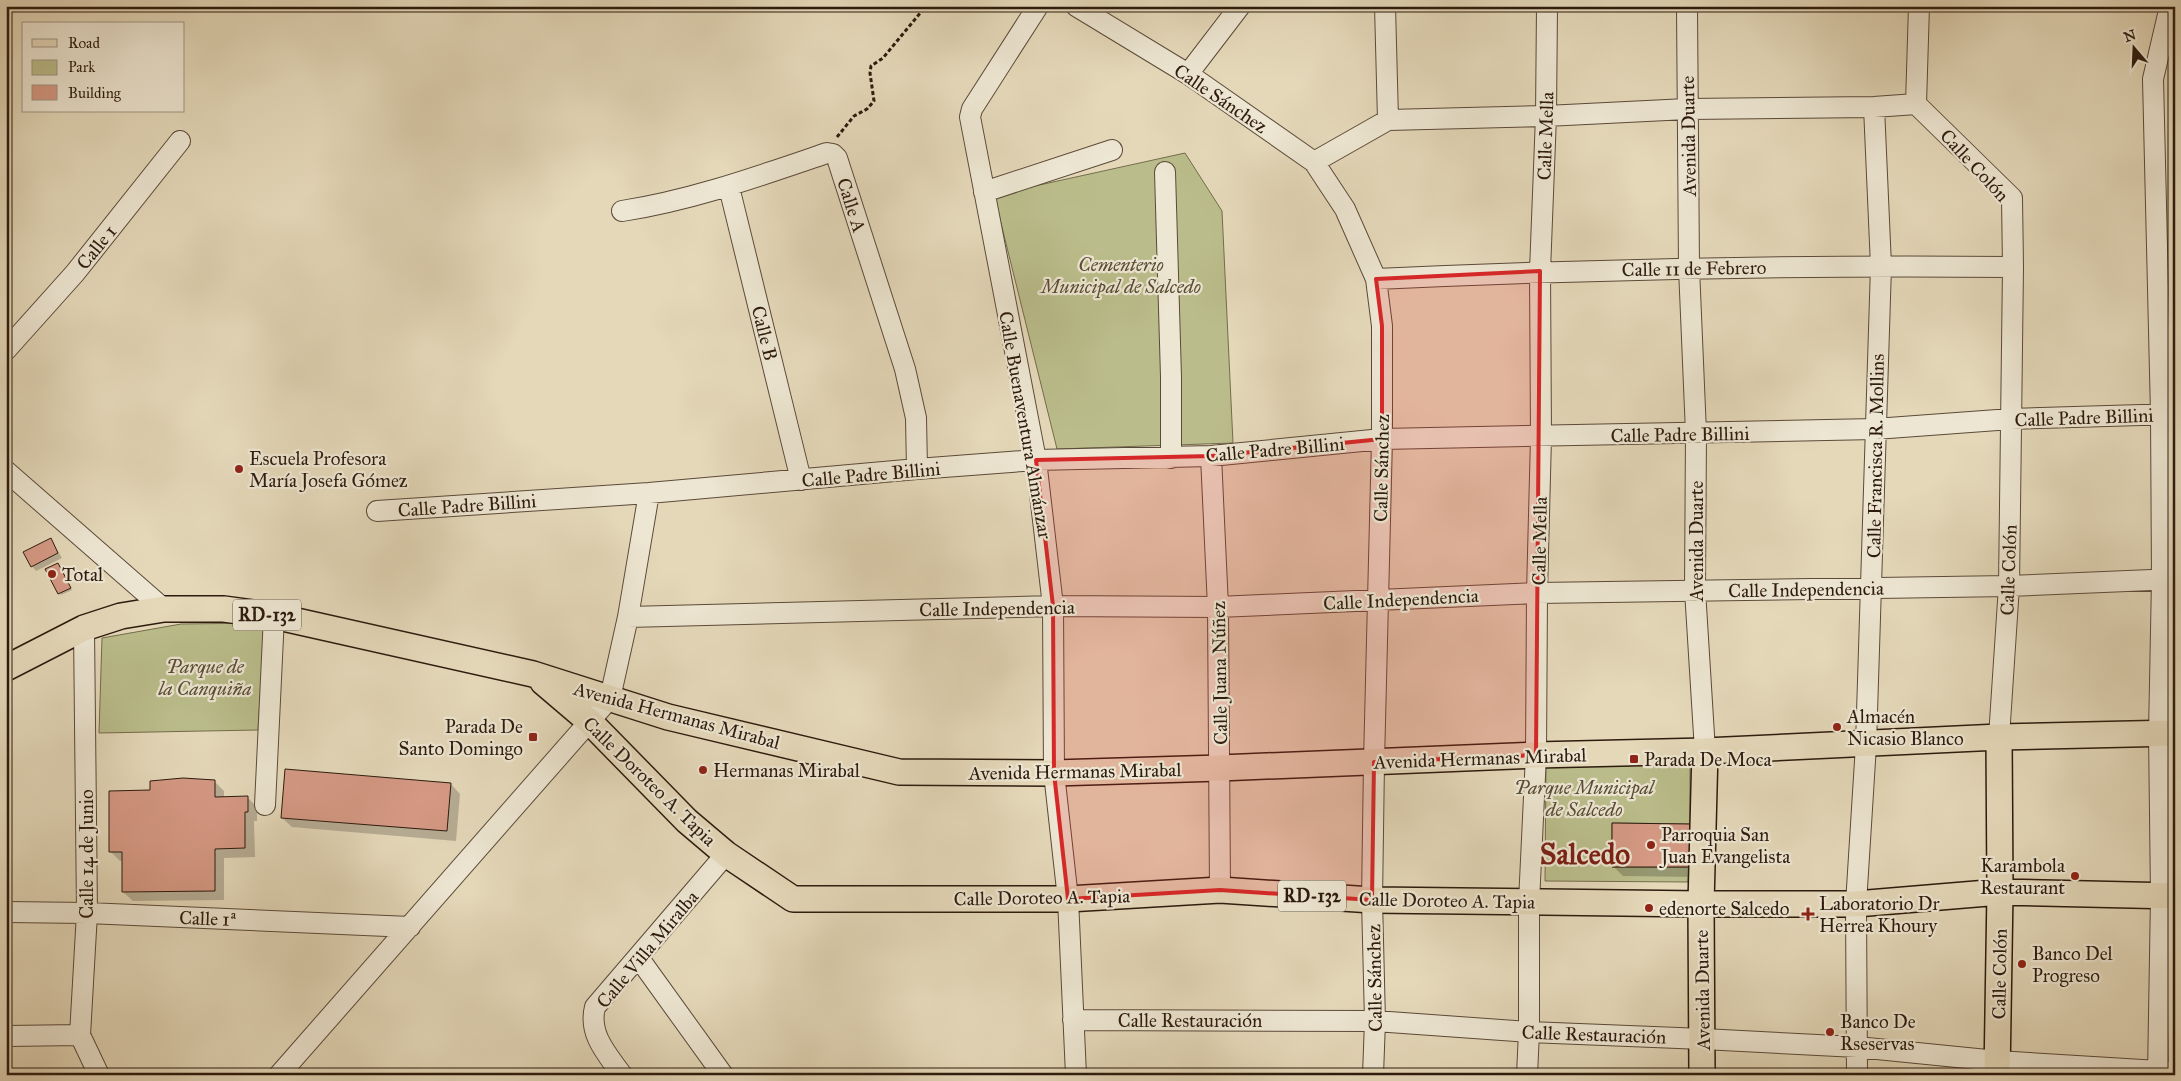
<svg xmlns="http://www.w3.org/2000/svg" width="2181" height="1081" viewBox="0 0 2181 1081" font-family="'IM FELL Great Primer',serif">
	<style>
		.green { fill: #babd8b; stroke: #746c4c }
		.shadow { fill: #0003 }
		.building { fill: #d59984; stroke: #2d1b0e }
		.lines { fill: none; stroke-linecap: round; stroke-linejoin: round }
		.minor-casing { stroke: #5b4a39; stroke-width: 22 }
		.major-casing { stroke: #2d1b0e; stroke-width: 28 }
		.path { stroke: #2d1b0e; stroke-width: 3; stroke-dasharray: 4 2.5; stroke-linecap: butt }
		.minor { stroke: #ede6d2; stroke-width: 20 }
		.major { stroke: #e4d8b9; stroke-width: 25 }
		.marked { fill: #d62828; fill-opacity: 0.2; stroke: #d62828; stroke-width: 4; stroke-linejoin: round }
		.poi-dot { fill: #8f2418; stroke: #ede6d2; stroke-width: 2 }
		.labels { text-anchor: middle; stroke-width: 4.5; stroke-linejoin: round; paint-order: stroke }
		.shield { fill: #ede6d2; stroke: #675849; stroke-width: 1 }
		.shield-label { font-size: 18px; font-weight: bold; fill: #2d1b0e }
		.street-label { font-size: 19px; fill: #2d1b0e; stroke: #ede6d2 }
		.park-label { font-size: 19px; font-style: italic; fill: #574c34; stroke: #ede6d2 }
		.poi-label { font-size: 19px; fill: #2d1b0e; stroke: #ede6d2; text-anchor: start }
		.town-label { font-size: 29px; font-weight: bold; fill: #7a1f14; stroke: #ede6d2 }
	</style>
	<rect width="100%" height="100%" fill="#e4d8b9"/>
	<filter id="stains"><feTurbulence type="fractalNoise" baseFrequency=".004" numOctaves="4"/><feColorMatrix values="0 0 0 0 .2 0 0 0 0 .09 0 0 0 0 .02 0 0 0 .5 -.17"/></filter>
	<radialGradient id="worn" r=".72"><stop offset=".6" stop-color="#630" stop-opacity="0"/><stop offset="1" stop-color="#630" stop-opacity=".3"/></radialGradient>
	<path class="green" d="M 1185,153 L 1222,211 L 1233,443 L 1057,449 L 994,195 Z
		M 265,623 L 258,730 L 99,733 L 102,638 L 181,624 Z
		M 1546,760 L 1690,761 L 1690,824 L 1612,823 L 1612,867 L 1689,867 L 1688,882 L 1545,881 Z"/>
	<path class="shadow" d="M 51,540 L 62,558 L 36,571 L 32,566 Z
		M 60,566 L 72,590 L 61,595 L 47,570 Z
		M 214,781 L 224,791 L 224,798 L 247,797 L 257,807 L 257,821 L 254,821 L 255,857 L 224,858 L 224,900 L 133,901 L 123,892 L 123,861 L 120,861 L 110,851 L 151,792 Z
		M 451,784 L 460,794 L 456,841 L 292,827 L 282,818 Z
		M 1689,825 L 1699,834 L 1698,877 L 1623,876 L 1613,866 Z"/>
	<path class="building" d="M 51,538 L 58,553 L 31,567 L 23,552 Z
		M 58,563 L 71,588 L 58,594 L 45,569 Z
		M 285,769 L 451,783 L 447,831 L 281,818 Z
		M 183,778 L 215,780 L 215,797 L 248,796 L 248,812 L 245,812 L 245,848 L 215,849 L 215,891 L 122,892 L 122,852 L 109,852 L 109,791 L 150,790 L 150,781 Z
		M 1612,823 L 1690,824 L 1689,867 L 1612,867 Z"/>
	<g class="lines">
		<defs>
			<path id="minor" d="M 1038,6 L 972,109 L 970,117 L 1036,460 L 1053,606 L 1054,773 L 1068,899 L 1076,1075
				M 1076,6 L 1188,74 L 1314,162 L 1345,209 L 1376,279 L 1382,326 L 1382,439 L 1374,762 L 1372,900 L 1375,1021 L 1373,1075
				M 1385,6 L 1388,120
				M 1687,6 L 1689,268 L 1696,433 L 1695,590 L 1705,751
				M 1188,74 L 1240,6
				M 1916,104 L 2012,198 L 2013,267 L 2009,586 L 1999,737
				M 1916,104 L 1919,6
				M 1314,162 L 1388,120 L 1546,116 L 1687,109 L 1874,107 L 1916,104
				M 1165,172 L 1171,377 L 1171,458
				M 729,187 L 801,480
				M 984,192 L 1112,150
				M 622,211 C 693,200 759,176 827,153 L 833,154 L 837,158 L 905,369 L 916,418 L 917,469
				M 1376,279 C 1588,269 1800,265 2013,267
				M 6,350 L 75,273 L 180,141
				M 1211,456 L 1218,607 L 1220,890
				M 6,471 L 164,609
				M 377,511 L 649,493 L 917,469 L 1036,460 L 1211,456 L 1382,439 L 1875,429 L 2011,419 L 2175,414
				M 628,617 L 1053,606 L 1218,607 L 1537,593 L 2009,586 L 2175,579
				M 84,628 L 87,913 L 80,1035 L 99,1075
				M 265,805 L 274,616
				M 6,912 L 87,913 L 410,927
				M 638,957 L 723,1075
				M 1073,1020 L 1375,1021 L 1529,1032 L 1703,1039 L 1857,1047 L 1997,1061 L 2175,1072
				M 6,1036 L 80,1035
				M 279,1075 L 610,698 L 628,617 L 649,493
				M 622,1075 C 607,1054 588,1034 595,1007 L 726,854
				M 1527,1075 L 1529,1032 L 1529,902 L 1536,755 L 1537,593 L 1541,437 L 1540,271 L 1546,116 L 1547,6
				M 1857,1075 L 1856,904 L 1866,745 L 1881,266 L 1874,107
				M 2158,1075 L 2161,896 L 2159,733 L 2162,580 L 2161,414 L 2153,79 L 2170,6"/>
			<path id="major" d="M 6,668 L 84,628 L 121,616 L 164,609 L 224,609 L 274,616 L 533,674 L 668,717 L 899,772 L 1054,773 L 1220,768 L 1536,755 L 1705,751 L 1999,737 L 2175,733
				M 543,682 L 590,722 L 687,821 L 726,854 L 793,899 L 1068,899 L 1220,890 L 1372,900 L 1701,904 L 1856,904 L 2000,892 L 2175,896
				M 1702,1075 L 1701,904 L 1705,751
				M 1997,1075 L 2000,892 L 1999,737"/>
		</defs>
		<use href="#minor" class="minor-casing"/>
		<use href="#major" class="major-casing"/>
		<path class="path" d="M 837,137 L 854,116 L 867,109 L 874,101 L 870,73 L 871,66 L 883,58 L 926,6"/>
		<use href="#minor" class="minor"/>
		<use href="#major" class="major"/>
	</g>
	<path class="marked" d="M 1540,271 L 1536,755 L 1374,762 L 1372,900 L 1220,890 L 1068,899 L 1054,773 L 1053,606 L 1036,460 L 1211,456 L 1382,439 L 1382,326 L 1376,279 Z"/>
	<g class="poi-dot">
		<circle cx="239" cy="469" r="5"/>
		<circle cx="52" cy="574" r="5"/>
		<circle cx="1837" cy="727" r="5"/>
		<rect x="528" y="732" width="10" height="10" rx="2.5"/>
		<rect x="1629" y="754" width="10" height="10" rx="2.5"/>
		<circle cx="703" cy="770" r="5"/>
		<circle cx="1651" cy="845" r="5"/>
		<circle cx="2075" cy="876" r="5"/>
		<circle cx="1649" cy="908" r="5"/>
		<path d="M1805.5 906.5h5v5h5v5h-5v5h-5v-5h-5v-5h5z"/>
		<circle cx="2022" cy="964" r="5"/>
		<circle cx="1830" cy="1032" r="5"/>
	</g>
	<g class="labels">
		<g class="shield">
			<rect x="233" y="599.5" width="68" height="31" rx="4"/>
			<rect x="1278" y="880.5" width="68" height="31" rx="4"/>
		</g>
		<g class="shield-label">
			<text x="267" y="621">RD-132</text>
			<text x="1312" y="902">RD-132</text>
		</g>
		<g class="street-label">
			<text transform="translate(1221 98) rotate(34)" y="7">Calle Sánchez</text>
			<text transform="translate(1545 136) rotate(-88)" y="7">Calle Mella</text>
			<text transform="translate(1688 136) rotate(-91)" y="7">Avenida Duarte</text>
			<text transform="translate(1975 165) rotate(47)" y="7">Calle Colón</text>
			<text transform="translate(852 205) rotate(72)" y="7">Calle A</text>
			<text transform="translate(96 247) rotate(-51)" y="7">Calle 1</text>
			<text transform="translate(1694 268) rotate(-1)" y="7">Calle 11 de Febrero</text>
			<text transform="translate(765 333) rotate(76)" y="7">Calle B</text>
			<text transform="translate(2084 417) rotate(-2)" y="7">Calle Padre Billini</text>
			<text transform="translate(1026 425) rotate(80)" y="7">Calle Buenaventura Almánzar</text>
			<text transform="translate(1680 434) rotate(-1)" y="7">Calle Padre Billini</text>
			<text transform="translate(1275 449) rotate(-5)" y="7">Calle Padre Billini</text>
			<text transform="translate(1875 456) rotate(-89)" y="7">Calle Francisca R. Mollins</text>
			<text transform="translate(1381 468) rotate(-89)" y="7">Calle Sánchez</text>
			<text transform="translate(871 474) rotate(-5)" y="7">Calle Padre Billini</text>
			<text transform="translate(467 505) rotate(-4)" y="7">Calle Padre Billini</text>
			<text transform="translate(1539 541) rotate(-89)" y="7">Calle Mella</text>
			<text transform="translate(1696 541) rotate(-90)" y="7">Avenida Duarte</text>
			<text transform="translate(2008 570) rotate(-88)" y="7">Calle Colón</text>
			<text transform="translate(1806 589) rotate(-1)" y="7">Calle Independencia</text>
			<text transform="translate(1401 599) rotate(-3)" y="7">Calle Independencia</text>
			<text transform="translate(997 608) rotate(-1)" y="7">Calle Independencia</text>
			<text transform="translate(1219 673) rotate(-91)" y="7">Calle Juana Núñez</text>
			<text transform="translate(677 715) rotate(15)" y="7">Avenida Hermanas Mirabal</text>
			<text transform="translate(1480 758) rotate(-2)" y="7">Avenida Hermanas Mirabal</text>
			<text transform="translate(1075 771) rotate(-1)" y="7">Avenida Hermanas Mirabal</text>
			<text transform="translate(650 781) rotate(44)" y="7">Calle Doroteo A. Tapia</text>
			<text transform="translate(86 854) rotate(-90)" y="7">Calle 14 de Junio</text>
			<text transform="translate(1042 897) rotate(-1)" y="7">Calle Doroteo A. Tapia</text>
			<text transform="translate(1447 900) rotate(1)" y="7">Calle Doroteo A. Tapia</text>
			<text transform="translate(208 918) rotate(2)" y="7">Calle 1ª</text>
			<text transform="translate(647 949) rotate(-50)" y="7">Calle Villa Miralba</text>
			<text transform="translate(1999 974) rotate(-89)" y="7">Calle Colón</text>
			<text transform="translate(1374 978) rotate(-91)" y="7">Calle Sánchez</text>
			<text transform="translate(1702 990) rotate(-91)" y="7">Avenida Duarte</text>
			<text x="1190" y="1027">Calle Restauración</text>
			<text transform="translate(1594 1034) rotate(2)" y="7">Calle Restauración</text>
		</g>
		<g class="park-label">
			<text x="1121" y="271">Cementerio<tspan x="1121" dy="22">Municipal de Salcedo</tspan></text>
			<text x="205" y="673">Parque de<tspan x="205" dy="22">la Canquiña</tspan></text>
			<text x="1584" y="794">Parque Municipal<tspan x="1584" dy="22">de Salcedo</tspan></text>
		</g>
		<g class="poi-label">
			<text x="249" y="465">Escuela Profesora<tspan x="249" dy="22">María Josefa Gómez</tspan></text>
			<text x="62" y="581">Total</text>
			<text x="1847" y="723">Almacén<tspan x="1847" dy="22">Nicasio Blanco</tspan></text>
			<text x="523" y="733" text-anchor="end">Parada De<tspan x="523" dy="22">Santo Domingo</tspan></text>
			<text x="1644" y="766">Parada De Moca</text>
			<text x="713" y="777">Hermanas Mirabal</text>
			<text x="1661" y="841">Parroquia San<tspan x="1661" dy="22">Juan Evangelista</tspan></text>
			<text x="2065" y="872" text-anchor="end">Karambola<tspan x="2065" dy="22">Restaurant</tspan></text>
			<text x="1819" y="910">Laboratorio Dr<tspan x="1819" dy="22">Herrea Khoury</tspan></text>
			<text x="1659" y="915">edenorte Salcedo</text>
			<text x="2032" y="960">Banco Del<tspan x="2032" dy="22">Progreso</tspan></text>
			<text x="1840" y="1028">Banco De<tspan x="1840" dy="22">Rseservas</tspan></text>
		</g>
		<g class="town-label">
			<text x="1585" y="864">Salcedo</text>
		</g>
	</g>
	<rect width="2181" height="1081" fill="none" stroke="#e4d8b9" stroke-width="25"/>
	<rect x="8" y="8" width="2166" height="1066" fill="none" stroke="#2d1b0e" stroke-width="2.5"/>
	<rect x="12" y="12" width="2156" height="1056" fill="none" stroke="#2d1b0e"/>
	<rect x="22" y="22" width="162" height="90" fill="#ede6d2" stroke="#a09584"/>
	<rect x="32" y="39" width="25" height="8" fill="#e4d8b9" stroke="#a09584"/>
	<text x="68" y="48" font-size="15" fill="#2d1b0e">Road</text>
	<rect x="32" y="60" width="25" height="15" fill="#babd8b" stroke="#a09584"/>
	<text x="68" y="72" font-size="15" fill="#2d1b0e">Park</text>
	<rect x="32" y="85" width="25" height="15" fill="#d59984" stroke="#a09584"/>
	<text x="68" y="98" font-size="15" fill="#2d1b0e">Building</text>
	<g transform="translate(2134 48) rotate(341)" stroke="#ede6d2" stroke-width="4" paint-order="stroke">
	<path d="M0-4L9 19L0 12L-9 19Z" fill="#2d1b0e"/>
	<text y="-8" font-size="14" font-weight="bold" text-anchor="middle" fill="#2d1b0e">N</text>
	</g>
	<rect width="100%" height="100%" filter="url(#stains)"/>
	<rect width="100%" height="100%" fill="url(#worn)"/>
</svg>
